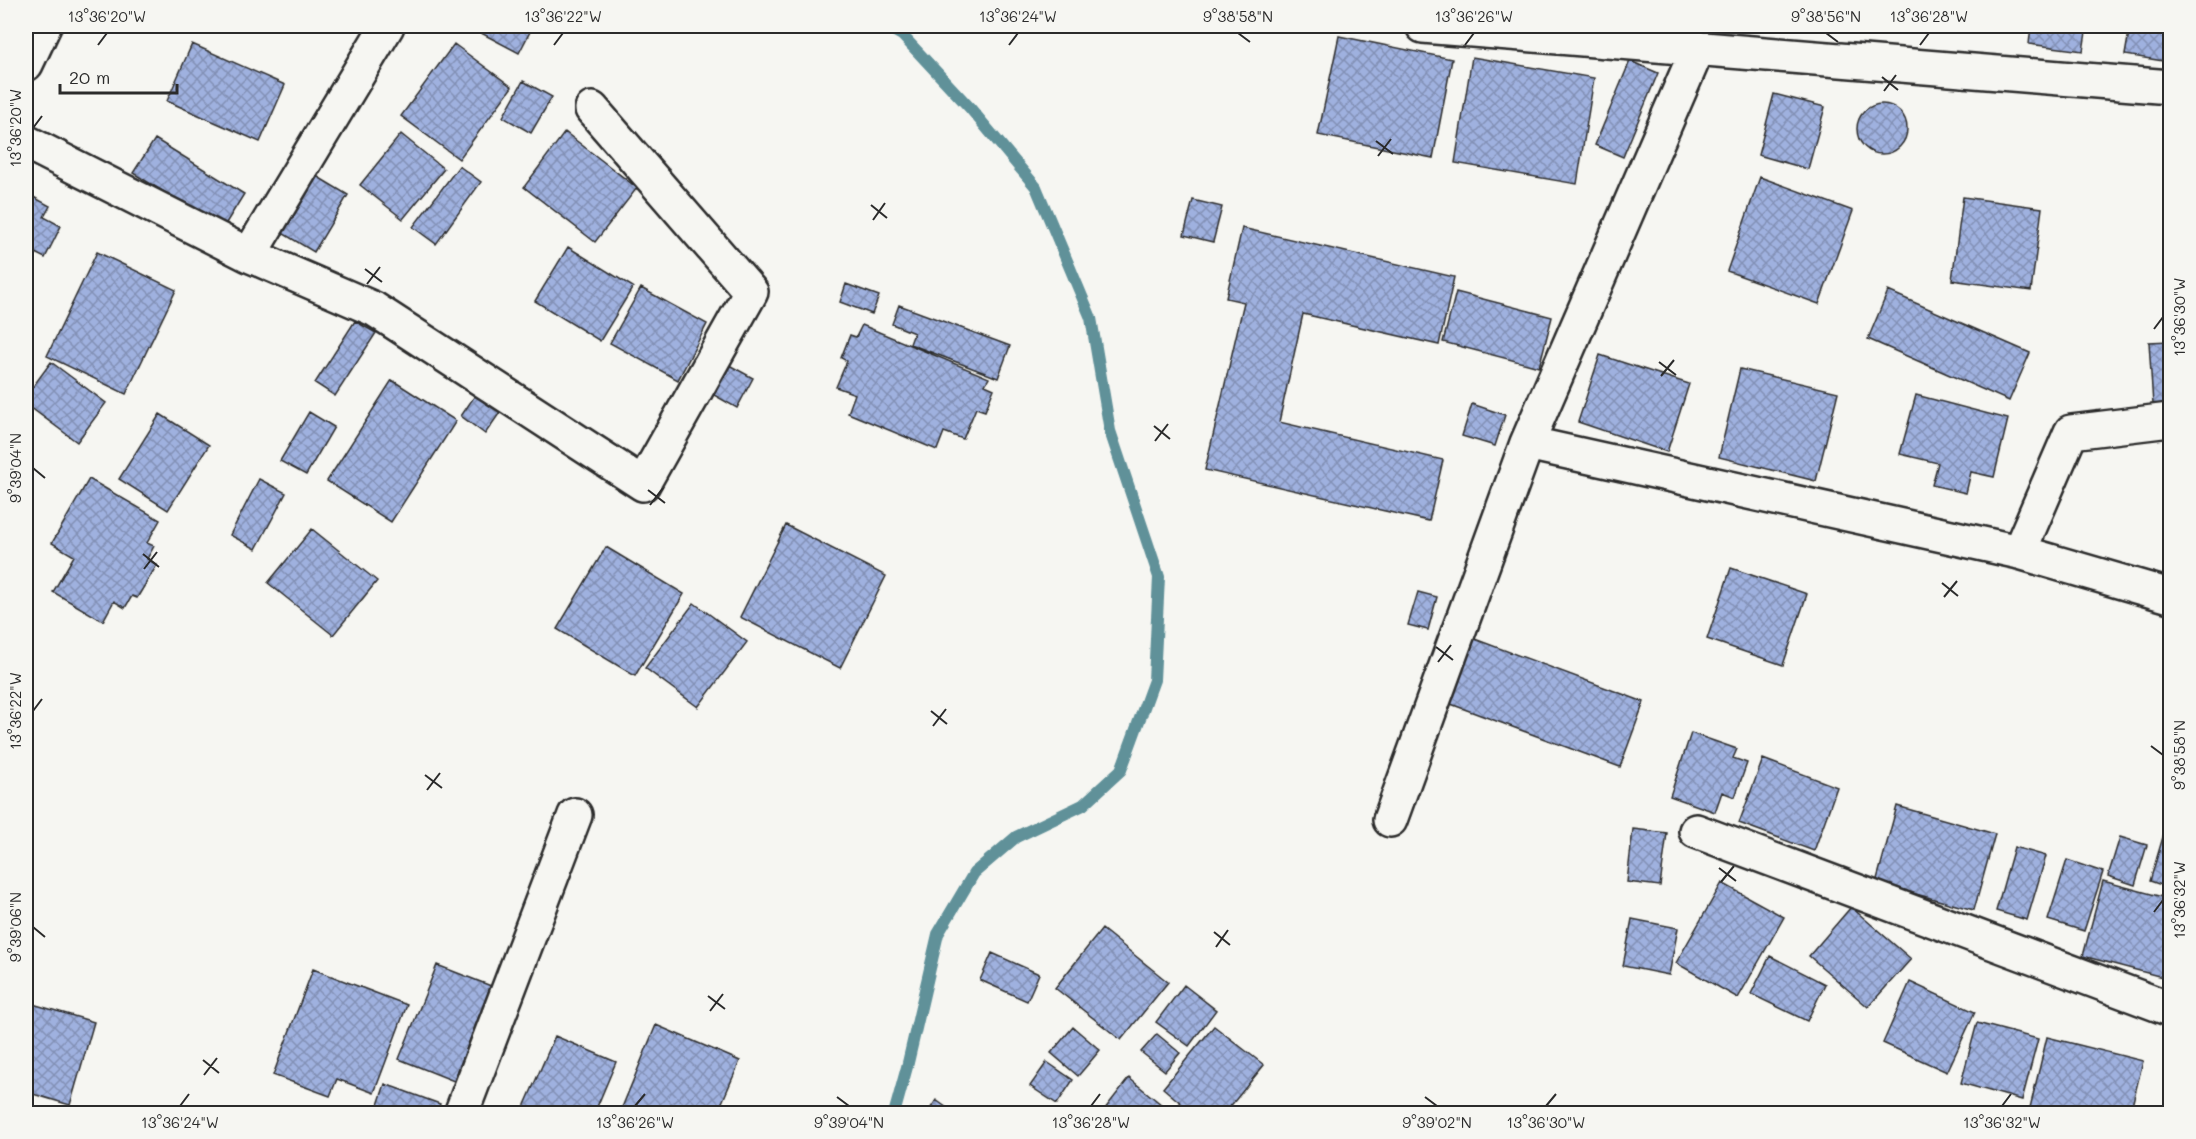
<svg xmlns="http://www.w3.org/2000/svg" width="2196" height="1139" viewBox="0 0 2196 1139" font-family="Mali,sans-serif">
	<style>
		.lines { fill: none; stroke-linecap: round; stroke-linejoin: round }
		.stream { stroke: #619199; stroke-width: 12 }
		.building { fill: url(#building-cross-hatch); stroke: #2b2b2b; stroke-width: 1.5 }
		.minor-casing { stroke: #2b2b2b; stroke-width: 38 }
		.minor { stroke: #f6f6f2; stroke-width: 33 }
		.ticks { fill: none; stroke: #2b2b2b; stroke-width: 2 }
		.neatline { fill: none; stroke: #2b2b2b; stroke-width: 2 }
		.ticks-label { font-size: 15px; text-anchor: middle; fill: #2b2b2b }
	</style>
	<defs>
		<pattern id="building-cross-hatch" width="8" height="8" patternUnits="userSpaceOnUse" patternTransform="scale(1.5)"><rect width="8" height="8" fill="#9fb1df"/><path d="M0 0l8 8M0 8l8-8" fill="none" stroke="#8290b5"/></pattern>
	</defs>
	<rect width="100%" height="100%" fill="#f6f6f2"/>
	<filter id="ink" filterUnits="userSpaceOnUse"><feTurbulence type="fractalNoise" baseFrequency=".0167" numOctaves="2"/><feDisplacementMap in="SourceGraphic" scale="12" xChannelSelector="R" yChannelSelector="G"/><feConvolveMatrix kernelMatrix="1 2 1 2 8 2 1 2 1" color-interpolation-filters="sRGB"/></filter>
	<g filter="url(#ink)">
		<g class="lines">
			<path class="stream" d="M 886,26 L 902,35 L 970,108 L 1036,187 L 1091,318 L 1110,431 L 1159,577 L 1154,680 L 1121,770 L 1083,805 L 1016,837 L 974,873 L 938,934 L 907,1067 L 894,1114"/>
		</g>
		<path class="building" d="M 468,26 L 533,26 L 519,53 Z
			M 2031,26 L 2087,26 L 2083,51 L 2029,44 Z
			M 2130,26 L 2170,26 L 2170,62 L 2125,55 Z
			M 1339,36 L 1452,59 L 1433,158 L 1318,135 Z
			M 192,44 L 285,85 L 260,142 L 167,101 Z
			M 454,44 L 512,87 L 459,159 L 401,116 Z
			M 1472,57 L 1594,78 L 1577,184 L 1455,163 Z
			M 1630,61 L 1658,73 L 1623,157 L 1595,145 Z
			M 523,81 L 552,97 L 531,133 L 503,117 Z
			M 1774,94 L 1825,107 L 1808,169 L 1758,155 Z
			M1857 129a25 25 0 1 1 50 0a25 25 0 1 1-50 0Z
			M 565,132 L 637,188 L 595,242 L 524,187 Z
			M 401,134 L 444,169 L 403,219 L 360,185 Z
			M 155,139 L 244,194 L 223,228 L 133,173 Z
			M 459,166 L 481,182 L 436,244 L 413,227 Z
			M 308,171 L 348,195 L 314,252 L 274,228 Z
			M 1760,177 L 1853,211 L 1819,304 L 1727,271 Z
			M 26,193 L 50,206 L 44,217 L 61,226 L 45,258 L 27,249 L 26,253 Z
			M 1963,197 L 2042,208 L 2031,291 L 1952,280 Z
			M 1193,200 L 1222,207 L 1213,242 L 1184,235 Z
			M 1242,228 L 1454,277 L 1439,345 L 1303,314 L 1279,422 L 1443,460 L 1429,521 L 1205,470 L 1244,302 L 1226,298 Z
			M 568,247 L 633,287 L 600,341 L 535,301 Z
			M 97,252 L 176,290 L 126,394 L 47,356 Z
			M 846,284 L 879,296 L 872,314 L 840,302 Z
			M 641,288 L 707,324 L 678,380 L 610,343 Z
			M 1888,291 L 2030,353 L 2009,401 L 1868,339 Z
			M 1456,292 L 1552,317 L 1539,367 L 1443,342 Z
			M 899,305 L 1010,346 L 998,378 L 910,344 L 914,333 L 892,324 Z
			M 355,321 L 376,333 L 335,396 L 315,383 Z
			M 862,325 L 989,378 L 985,385 L 994,389 L 985,411 L 976,408 L 963,439 L 944,432 L 937,450 L 848,413 L 855,394 L 836,387 L 847,361 L 841,358 L 850,335 L 856,337 Z
			M 2170,341 L 2170,403 L 2153,405 L 2149,342 Z
			M 1600,355 L 1689,384 L 1667,452 L 1578,422 Z
			M 51,362 L 106,403 L 77,442 L 26,404 L 26,396 Z
			M 729,365 L 753,378 L 737,408 L 714,395 Z
			M 1740,369 L 1838,392 L 1816,481 L 1719,457 Z
			M 392,380 L 456,421 L 391,522 L 327,481 Z
			M 476,394 L 501,411 L 485,434 L 461,416 Z
			M 1916,395 L 2008,419 L 1994,477 L 1971,472 L 1966,493 L 1932,485 L 1938,463 L 1900,454 Z
			M 1472,404 L 1505,415 L 1495,446 L 1462,436 Z
			M 309,412 L 334,427 L 306,475 L 280,461 Z
			M 160,414 L 209,445 L 168,510 L 119,479 Z
			M 89,479 L 160,520 L 147,543 L 154,546 L 147,559 L 157,565 L 137,598 L 132,596 L 125,608 L 114,601 L 103,621 L 53,592 L 74,556 L 52,543 Z
			M 259,479 L 286,493 L 256,549 L 230,535 Z
			M 786,525 L 886,576 L 840,668 L 740,617 Z
			M 312,529 L 377,581 L 333,635 L 268,583 Z
			M 606,547 L 684,594 L 635,676 L 557,629 Z
			M 1731,568 L 1807,594 L 1783,665 L 1707,639 Z
			M 1418,592 L 1437,597 L 1428,630 L 1408,625 Z
			M 694,603 L 747,642 L 698,707 L 645,668 Z
			M 1464,635 L 1644,702 L 1620,767 L 1440,700 Z
			M 26,711 L 28,712 L 26,737 Z
			M 1691,733 L 1737,749 L 1733,758 L 1747,763 L 1735,797 L 1722,792 L 1715,812 L 1670,796 Z
			M 1763,759 L 1837,787 L 1814,851 L 1739,823 Z
			M 1897,806 L 1995,834 L 1974,910 L 1876,883 Z
			M 2168,820 L 2170,820 L 2170,888 L 2150,881 Z
			M 1633,829 L 1667,833 L 1660,886 L 1627,882 Z
			M 2120,837 L 2147,845 L 2135,885 L 2108,876 Z
			M 2014,847 L 2046,856 L 2027,920 L 1996,911 Z
			M 2067,860 L 2103,872 L 2084,931 L 2048,920 Z
			M 2103,881 L 2170,899 L 2170,979 L 2083,956 Z
			M 1722,883 L 1784,917 L 1738,998 L 1676,963 Z
			M 1851,907 L 1911,959 L 1868,1007 L 1809,956 Z
			M 1632,919 L 1678,928 L 1669,975 L 1623,966 Z
			M 1102,929 L 1168,982 L 1121,1040 L 1055,988 Z
			M 992,953 L 1039,974 L 1027,1001 L 980,980 Z
			M 1770,956 L 1825,984 L 1807,1021 L 1751,994 Z
			M 437,965 L 491,986 L 454,1081 L 399,1059 Z
			M 313,969 L 407,1005 L 374,1093 L 337,1079 L 330,1096 L 273,1075 Z
			M 1910,982 L 1975,1012 L 1947,1072 L 1883,1043 Z
			M 1184,985 L 1216,1010 L 1189,1046 L 1156,1022 Z
			M 26,1002 L 94,1022 L 70,1105 L 26,1092 Z
			M 1977,1023 L 2038,1039 L 2022,1100 L 1961,1083 Z
			M 656,1025 L 740,1061 L 717,1114 L 629,1114 L 621,1110 Z
			M 1214,1026 L 1264,1065 L 1224,1114 L 1194,1114 L 1163,1088 Z
			M 1073,1027 L 1100,1050 L 1078,1076 L 1051,1053 Z
			M 1157,1034 L 1180,1053 L 1165,1071 L 1141,1052 Z
			M 555,1036 L 616,1062 L 594,1114 L 521,1114 Z
			M 2047,1037 L 2143,1061 L 2130,1114 L 2037,1114 L 2029,1112 Z
			M 1047,1062 L 1073,1080 L 1057,1104 L 1030,1086 Z
			M 1129,1078 L 1173,1114 L 1101,1114 Z
			M 385,1084 L 440,1104 L 437,1114 L 375,1114 Z
			M 936,1100 L 954,1113 L 927,1114 Z"/>
		<g class="lines">
			<defs>
				<path id="minor" d="M 1423,26 L 2170,87
					M 26,64 L 44,26
					M 26,142 L 249,255 L 374,309 L 643,484 L 751,292 L 592,109
					M 249,255 L 387,26
					M 1527,443 L 2019,552 L 2170,596
					M 2019,552 L 2071,432 L 2170,420
					M 1390,820 L 1527,443 L 1698,48
					M 1696,831 L 2170,1009
					M 461,1114 L 575,815"/>
			</defs>
			<use href="#minor" class="minor-casing"/>
			<use href="#minor" class="minor"/>
		</g>
	</g>
	<path class="ticks" d="M 1238,33 L 1250,42M 1826,33 L 1838,42M 98,45 L 107,33M 554,45 L 563,33M 1009,45 L 1018,33M 1465,45 L 1474,33M 1920,45 L 1929,33M 1882,77 L 1898,90M 1884,91 L 1896,75M 33,128 L 42,116M 1376,141 L 1393,154M 1378,156 L 1391,139M 871,205 L 887,218M 873,220 L 885,203M 365,269 L 382,282M 367,284 L 380,267M 2154,329 L 2163,317M 1659,362 L 1676,375M 1661,376 L 1674,360M 1154,426 L 1170,439M 1155,441 L 1168,424M 33,468 L 45,478M 648,490 L 665,503M 650,505 L 663,488M 143,554 L 159,567M 144,569 L 157,552M 1942,583 L 1958,596M 1944,597 L 1957,581M 1436,647 L 1453,660M 1438,662 L 1451,645M 33,711 L 42,699M 931,711 L 947,724M 933,726 L 946,709M 2151,746 L 2163,755M 425,775 L 442,788M 427,790 L 440,773M 1719,868 L 1736,881M 1721,882 L 1734,866M 2154,912 L 2163,900M 33,927 L 45,937M 1214,932 L 1230,945M 1216,947 L 1228,930M 708,996 L 725,1009M 710,1011 L 723,994M 203,1060 L 219,1073M 204,1075 L 217,1058M 837,1097 L 849,1106M 1425,1097 L 1437,1106M 180,1106 L 189,1094M 635,1106 L 645,1094M 1091,1106 L 1100,1094M 1546,1106 L 1556,1094M 2002,1106 L 2011,1094"/>
	<rect width="2196" height="1139" fill="none" stroke="#f6f6f2" stroke-width="66"/>
	<path d="M60 84v9h117v-9" fill="none" stroke="#2b2b2b" stroke-width="3"/>
	<text x="69" y="84" font-size="18" fill="#2b2b2b" stroke="#f6f6f2" stroke-width="4.5" paint-order="stroke">20 m</text>
	<rect x="33" y="33" width="2130" height="1073" class="neatline"/>
	<g class="ticks-label">
		<text x="107" y="22">13°36'20"W</text>
		<text x="563" y="22">13°36'22"W</text>
		<text x="1018" y="22">13°36'24"W</text>
		<text x="1238" y="22">9°38'58"N</text>
		<text x="1474" y="22">13°36'26"W</text>
		<text x="1826" y="22">9°38'56"N</text>
		<text x="1929" y="22">13°36'28"W</text>
		<text transform="translate(16 128) rotate(-90)" y="5">13°36'20"W</text>
		<text transform="translate(2180 317) rotate(-90)" y="5">13°36'30"W</text>
		<text transform="translate(16 468) rotate(-90)" y="5">9°39'04"N</text>
		<text transform="translate(16 711) rotate(-90)" y="5">13°36'22"W</text>
		<text transform="translate(2180 755) rotate(-90)" y="5">9°38'58"N</text>
		<text transform="translate(2180 900) rotate(-90)" y="5">13°36'32"W</text>
		<text transform="translate(16 927) rotate(-90)" y="5">9°39'06"N</text>
		<text x="180" y="1128">13°36'24"W</text>
		<text x="635" y="1128">13°36'26"W</text>
		<text x="849" y="1128">9°39'04"N</text>
		<text x="1091" y="1128">13°36'28"W</text>
		<text x="1437" y="1128">9°39'02"N</text>
		<text x="1546" y="1128">13°36'30"W</text>
		<text x="2002" y="1128">13°36'32"W</text>
	</g>
</svg>
